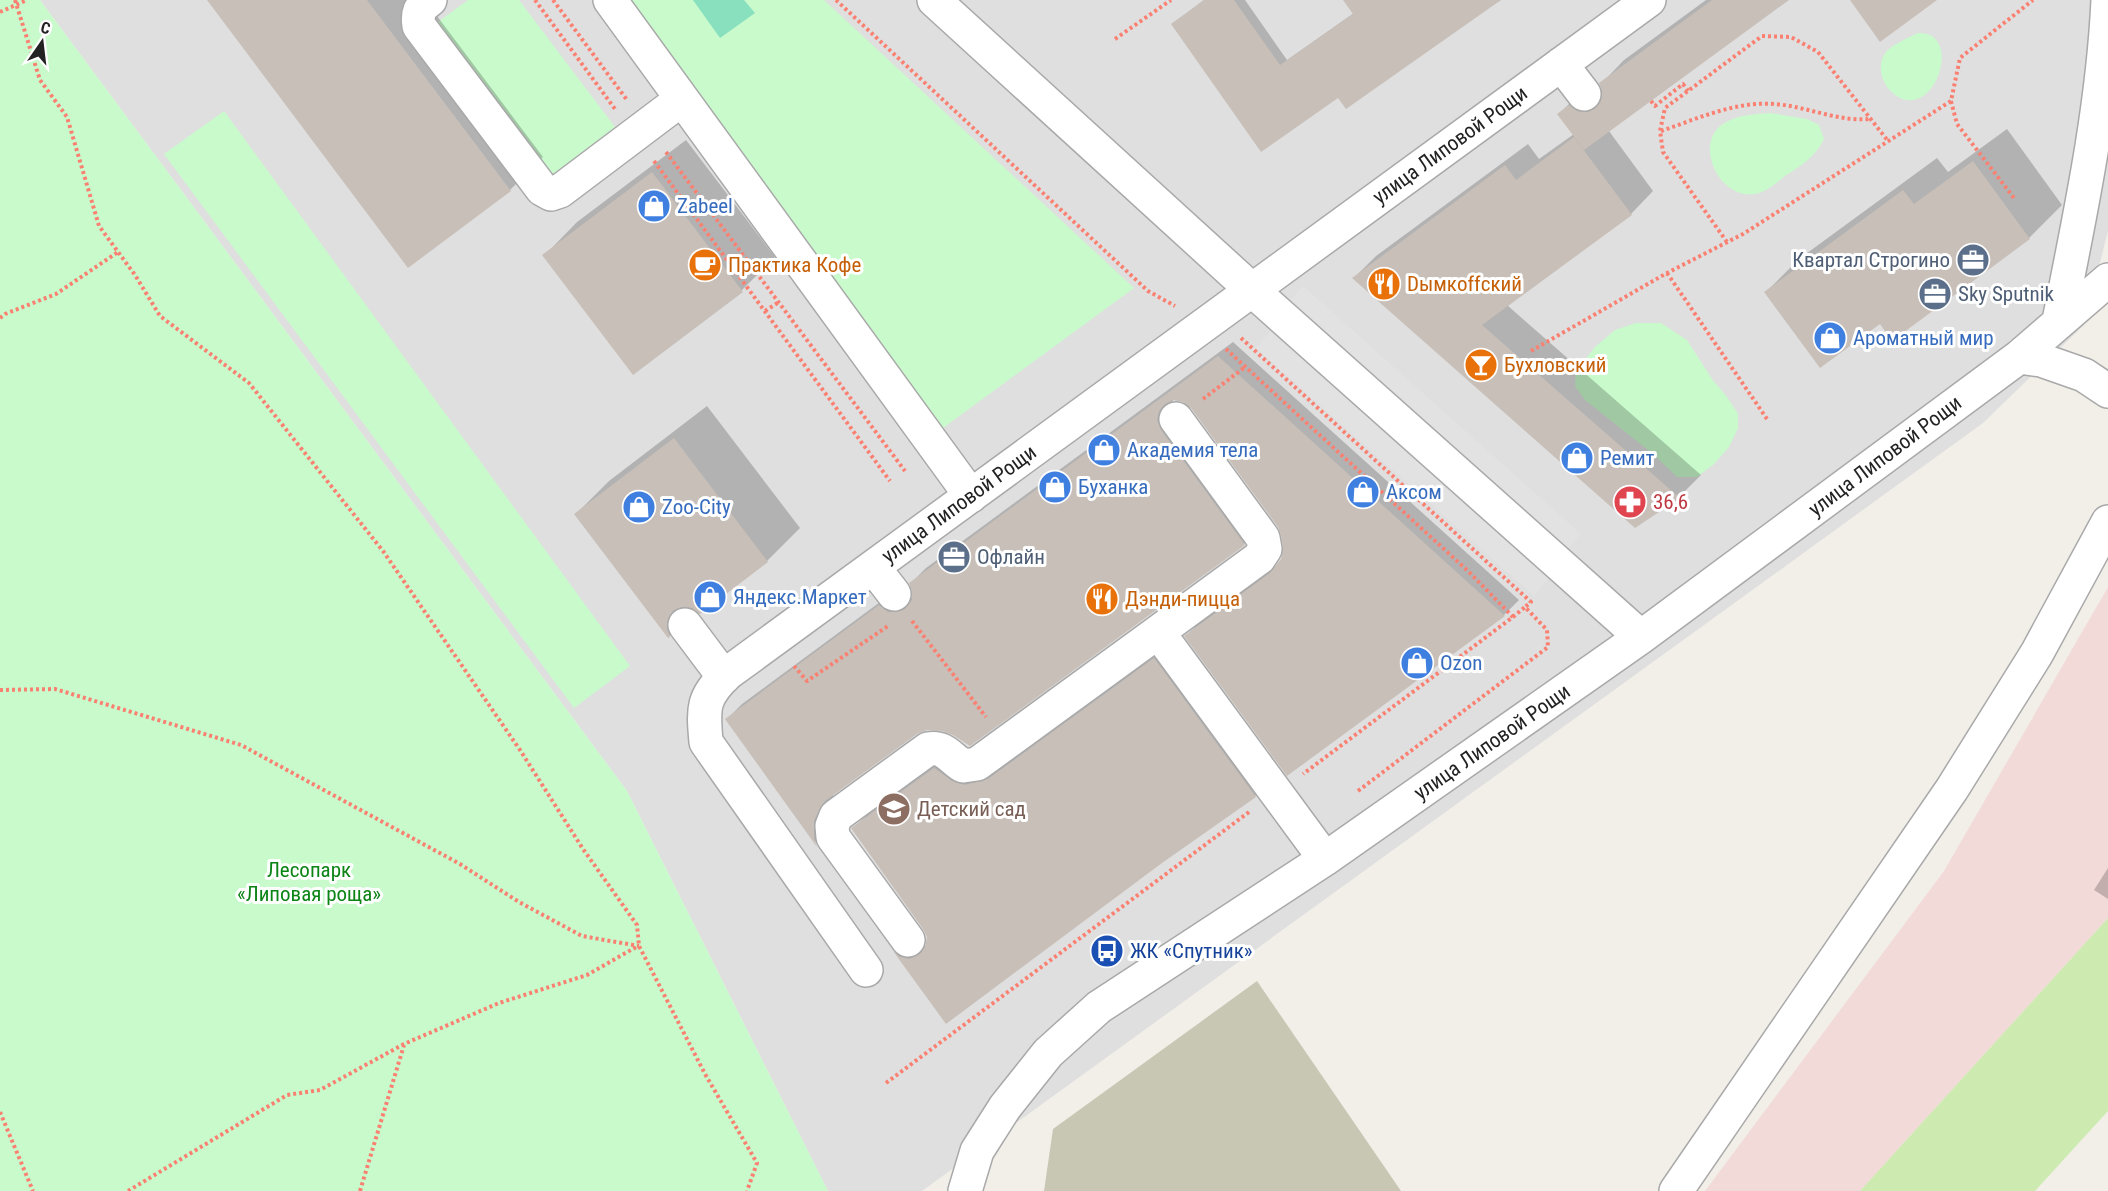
<svg xmlns="http://www.w3.org/2000/svg" width="2108" height="1191" viewBox="0 0 2108 1191" font-family="'Roboto Condensed',sans-serif">
	<style>
		.residential { fill: #e0dfdf }
		.commercial { fill: #f2dad9 }
		.construction { fill: #c7c7b4 }
		.grass { fill: #cdebb0 }
		.park { fill: #c8facc }
		.pitch { fill: #88e0be }
		.parking { fill: #e2e2e2 }
		.shadow { fill: #0003 }
		.building { fill: #c7bfb8 }
		.lines { fill: none; stroke-linecap: round; stroke-linejoin: round }
		.minor-casing { stroke: #a9a9a9; stroke-width: 36 }
		.path { stroke: #fa8072; stroke-width: 4; stroke-dasharray: 3 3; stroke-linecap: butt }
		.minor { stroke: #fff; stroke-width: 33 }
		.labels { text-anchor: middle; stroke-width: 6; stroke-linejoin: round; paint-order: stroke }
		.street-label { font-size: 21px; fill: #222; stroke: #fff }
		.shop-label { font-size: 21px; fill: #366cbe; stroke: #fff; text-anchor: start }
		.service-label { font-size: 21px; fill: #4e5e75; stroke: #fff; text-anchor: start }
		.food-label { font-size: 21px; fill: #c56008; stroke: #fff; text-anchor: start }
		.health-label { font-size: 21px; fill: #be3a42; stroke: #fff; text-anchor: start }
		.education-label { font-size: 21px; fill: #785e54; stroke: #fff; text-anchor: start }
		.park-label { font-size: 21px; fill: #0c8416; stroke: #fff }
		.transit-label { font-size: 21px; fill: #164399; stroke: #fff; text-anchor: start }
	</style>
	<rect width="100%" height="100%" fill="#f2efe9"/>
	<path class="residential" d="M 40,0 L 2108,0 L 2108,231 L 2084,325 L 1983,423 L 922,1191 L 828,1191 L 627,791 Z"/>
	<path class="commercial" d="M 2108,587 L 2108,918 L 1860,1191 L 1705,1191 L 1944,871 Z"/>
	<path class="construction" d="M 1257,981 L 1401,1191 L 1044,1191 L 1053,1129 Z"/>
	<path class="grass" d="M 2108,918 L 2108,1111 L 2035,1191 L 1860,1191 Z"/>
	<path class="park" d="M 0,0 L 40,0 L 627,791 L 828,1191 L 0,1191 Z
		M 468,0 L 519,0 L 615,127 L 553,174 L 438,22 Z
		M 627,0 L 824,0 L 1134,288 L 943,428 Z
		M 1918,33 C 1960,31 1940,106 1906,100 C 1886,95 1873,69 1886,52 C 1893,44 1908,38 1918,33 Z
		M 224,111 L 630,666 L 574,708 L 164,154 Z
		M 1770,113 L 1807,119 L 1819,125 L 1824,139 C 1816,156 1801,166 1785,176 C 1776,183 1765,193 1754,194 C 1719,200 1691,141 1726,122 C 1739,115 1755,114 1770,113 Z
		M 1636,323 L 1661,323 L 1687,340 L 1712,379 L 1727,397 L 1738,414 L 1738,428 L 1729,447 L 1714,464 L 1697,477 L 1677,477 L 1653,454 L 1585,400 L 1575,386 L 1576,371 L 1595,347 L 1615,330 Z"/>
	<path class="pitch" d="M 693,0 L 744,0 L 755,13 L 720,38 Z"/>
	<path class="parking" d="M 1303,286 L 1581,534 L 1564,553 L 1286,305 Z
		M 1273,328 L 1551,576 L 1534,596 L 1256,348 Z"/>
	<path class="shadow" d="M 209,0 L 425,0 L 543,157 L 510,190 L 409,266 Z
		M 1204,0 L 1245,0 L 1287,60 L 1354,13 L 1347,0 L 1501,0 L 1339,96 L 1173,24 Z
		M 1706,0 L 1787,0 L 1609,131 L 1653,191 L 1631,214 L 1507,305 L 1701,475 L 1679,497 L 1635,527 L 1354,278 L 1376,256 L 1528,144 L 1539,159 L 1574,134 L 1559,114 L 1582,91 L 1593,83 L 1604,92 L 1601,84 L 1624,60 Z
		M 2007,129 L 2062,205 L 2029,238 L 1881,322 L 1766,292 L 1799,259 L 1937,158 L 1948,172 Z
		M 686,140 L 775,257 L 742,290 L 633,373 L 544,256 L 577,222 Z
		M 1233,342 L 1519,600 L 1504,615 L 1287,774 L 1186,636 L 1201,621 L 1279,564 L 1282,560 L 1285,546 L 1280,526 L 1192,407 L 1185,401 L 1173,399 L 1172,405 L 1259,529 L 1244,544 L 954,734 L 942,729 L 926,729 L 916,733 L 835,792 L 829,803 L 831,830 L 817,844 L 727,719 L 742,704 L 895,591 L 903,597 L 913,598 L 911,583 L 926,568 Z
		M 707,406 L 800,528 L 767,561 L 696,609 L 669,636 L 576,514 L 609,481 Z
		M 1167,647 L 1268,784 L 1255,796 L 1161,862 L 946,1022 L 895,952 L 907,940 L 923,947 L 927,945 L 928,937 L 925,929 L 853,828 L 866,816 L 948,756 L 978,773 L 1002,767 Z
		M 2108,868 L 2108,899 L 2094,890 Z"/>
	<path class="building" d="M 207,0 L 367,0 L 511,191 L 408,268 Z
		M 1204,0 L 1234,0 L 1280,65 L 1353,14 L 1343,0 L 1501,0 L 1346,109 L 1338,98 L 1261,152 L 1171,24 Z
		M 1712,0 L 1789,0 L 1584,150 L 1557,114 L 1569,105 L 1577,111 L 1587,112 L 1595,109 L 1601,101 L 1602,91 L 1599,83 Z
		M 1850,0 L 1937,0 L 1880,42 Z
		M 1574,137 L 1632,215 L 1482,325 L 1680,498 L 1635,528 L 1352,278 L 1505,165 L 1516,180 Z
		M 1973,161 L 2030,239 L 1892,341 L 1880,324 L 1820,368 L 1764,292 L 1903,190 L 1914,204 Z
		M 652,172 L 743,292 L 633,375 L 542,255 Z
		M 1218,356 L 1505,616 L 1287,776 L 1184,636 L 1270,573 L 1281,559 L 1283,547 L 1281,535 L 1278,527 L 1191,408 L 1183,402 L 1173,400 L 1165,404 L 1159,411 L 1157,420 L 1161,430 L 1245,545 L 970,746 L 953,735 L 942,731 L 927,730 L 917,734 L 825,801 L 814,820 L 814,839 L 817,847 L 725,719 L 879,605 L 888,612 L 897,612 L 905,609 L 912,600 L 912,591 L 909,583 Z
		M 674,438 L 768,562 L 700,614 L 692,608 L 682,607 L 674,610 L 668,618 L 667,628 L 670,637 L 668,638 L 574,514 Z
		M 1154,658 L 1256,797 L 1162,863 L 946,1024 L 893,951 L 900,957 L 909,959 L 919,955 L 925,947 L 927,937 L 923,929 L 851,828 L 934,768 L 952,781 L 965,785 L 988,779 Z"/>
	<g class="lines">
		<defs>
			<path id="minor" d="M 430,0 C 419,8 417,13 419,26 L 542,189 L 551,194 L 560,191 L 682,99
				M 610,0 L 971,496
				M 934,0 L 1252,290 L 1641,637
				M 1561,64 L 1584,94
				M 2059,321 C 2080,215 2103,108 2108,0
				M 2019,357 L 2041,360 L 2084,375 L 2108,391
				M 873,567 L 894,594
				M 685,625 L 724,677
				M 1158,632 L 1259,558 L 1265,549 L 1263,538 L 1176,419
				M 908,940 L 833,837 L 832,826 L 836,816 L 928,749 C 945,746 950,758 963,766 L 977,764 L 1158,632 L 1325,859
				M 866,970 L 706,742 C 703,708 702,697 728,673 L 1649,0
				M 965,1191 L 977,1151 L 1005,1107 L 1048,1053 L 1099,1007 L 1325,859 L 1641,637 L 2019,357 L 2108,280
				M 1676,1191 L 1952,789 L 2037,653 L 2108,522"/>
		</defs>
		<use href="#minor" class="minor-casing"/>
		<path class="path" d="M 15,0 L 40,80 L 67,117 L 99,226 L 135,275 L 160,316 L 249,383 L 383,551 L 520,750 L 583,849 L 637,925 L 639,946 L 705,1074 L 757,1163 L 747,1191
			M 535,0 L 615,109
			M 553,0 L 627,100
			M 836,0 L 1148,291 L 1175,306
			M 0,12 L 27,0
			M 1115,39 L 1171,0
			M 1651,101 L 1655,106 L 1683,84 L 1688,91
			M 1951,101 L 1957,124 L 2014,198
			M 1661,131 C 1697,119 1735,101 1774,104 C 1806,106 1838,122 1870,119
			M 666,152 L 905,471
			M 654,161 L 890,481
			M 1727,242 L 1663,152 L 1660,131 L 1665,108 L 1762,36 L 1791,37 L 1818,52 L 1888,141
			M 1667,273 L 1767,419
			M 765,311 L 779,302
			M 0,318 L 5,314 L 56,294 L 118,252
			M 1241,338 L 1531,602 L 1525,607
			M 1226,349 L 1469,572 L 1513,617 L 1303,774
			M 1531,351 L 1667,273 L 1743,234 L 1951,101 L 1960,58 L 2033,0
			M 1203,399 L 1245,367
			M 912,621 L 986,717
			M 794,666 L 807,681 L 888,626
			M 0,690 L 55,689 L 241,745 L 460,864 L 519,902 L 582,936 L 639,946
			M 1358,791 L 1548,647 L 1547,630 L 1525,607 L 1513,617
			M 886,1083 L 1249,812
			M 0,1112 L 33,1191
			M 128,1191 L 287,1095 L 320,1090 L 404,1044 L 499,1003 L 587,975 L 638,946
			M 360,1191 L 404,1045"/>
		<use href="#minor" class="minor"/>
	</g>
	<defs>
		<symbol id="shop-disc" viewBox="-11 -11 22 22"><circle r="9.5" fill="#3f7fe0" stroke="#fff"/><path d="M-5-2.5h2.3a2.7 3.5 0 0 1 5.4 0H5L5.5 6h-11ZM-1.5-2.5h3a1.5 2.3 0 0 0-3 0Z" fill="#fff"/></symbol>
		<symbol id="office-disc" viewBox="-11 -11 22 22"><circle r="9.5" fill="#5c6f8a" stroke="#fff"/><path d="M-6-3h4V-5.5h4V-3h4V5H-6ZM-1-4.5V-3h2v-1.5ZM-6 0V1H6V0Z" fill="#fff"/></symbol>
		<symbol id="cafe-disc" viewBox="-11 -11 22 22"><circle r="9.5" fill="#e8710a" stroke="#fff"/><path d="M-5.5-4.5H6V0H3Q3 3.5 0 3.5H-2.5Q-5.5 3.5-5.5 0ZM3-3.2v2h1.7v-2ZM-6 4.5H4V6H-6Z" fill="#fff"/></symbol>
		<symbol id="restaurant-disc" viewBox="-11 -11 22 22"><circle r="9.5" fill="#e8710a" stroke="#fff"/><path d="M-5-6h1v4h1v-4h1v4h1v-4h1v5L-1.5 .5V6h-2V.5L-5-1ZM5-6V6H3V1.5H1.5Q1.5-4 5-6Z" fill="#fff"/></symbol>
		<symbol id="bar-disc" viewBox="-11 -11 22 22"><circle r="9.5" fill="#e8710a" stroke="#fff"/><path d="M-6-5H6L.8 .8V4.5H3.5V6h-7V4.5H-.8V.8Z" fill="#fff"/></symbol>
		<symbol id="pharmacy-disc" viewBox="-11 -11 22 22"><circle r="9.5" fill="#e0444e" stroke="#fff"/><path d="M-2-6h4v4h4v4h-4v4h-4v-4h-4v-4h4Z" fill="#fff"/></symbol>
		<symbol id="school-disc" viewBox="-11 -11 22 22"><circle r="9.5" fill="#8d6e63" stroke="#fff"/><path d="M0-5L7-2L0 1L-7-2ZM-4 1L0 2.5L4 1V4Q0 6-4 4Z" fill="#fff"/></symbol>
		<symbol id="bus-disc" viewBox="-11 -11 22 22"><circle r="9.5" fill="#1a4fb4" stroke="#fff"/><path d="M-5-6H5V4H4V6H2V4H-2V6H-4V4H-5ZM-3.5-4V0h7V-4ZM-3.5 1.2v1.5H-2V1.2ZM2 1.2v1.5H3.5V1.2Z" fill="#fff"/></symbol>
	</defs>
	<g fill-rule="evenodd">
		<use href="#shop-disc" x="635" y="187" width="38" height="38"/>
		<use href="#office-disc" x="1954" y="241" width="38" height="38"/>
		<use href="#cafe-disc" x="686" y="246" width="38" height="38"/>
		<use href="#restaurant-disc" x="1365" y="265" width="38" height="38"/>
		<use href="#office-disc" x="1916" y="275" width="38" height="38"/>
		<use href="#shop-disc" x="1811" y="319" width="38" height="38"/>
		<use href="#bar-disc" x="1462" y="346" width="38" height="38"/>
		<use href="#shop-disc" x="1085" y="431" width="38" height="38"/>
		<use href="#shop-disc" x="1558" y="439" width="38" height="38"/>
		<use href="#shop-disc" x="1036" y="468" width="38" height="38"/>
		<use href="#shop-disc" x="1344" y="473" width="38" height="38"/>
		<use href="#pharmacy-disc" x="1611" y="483" width="38" height="38"/>
		<use href="#shop-disc" x="620" y="488" width="38" height="38"/>
		<use href="#office-disc" x="935" y="538" width="38" height="38"/>
		<use href="#shop-disc" x="691" y="578" width="38" height="38"/>
		<use href="#restaurant-disc" x="1083" y="580" width="38" height="38"/>
		<use href="#shop-disc" x="1398" y="644" width="38" height="38"/>
		<use href="#school-disc" x="875" y="790" width="38" height="38"/>
		<use href="#bus-disc" x="1088" y="932" width="38" height="38"/>
	</g>
	<g class="labels">
		<g class="street-label">
			<text transform="translate(1450 145) rotate(-36)" y="7">улица Липовой Рощи</text>
			<text transform="translate(1885 456) rotate(-37)" y="7">улица Липовой Рощи</text>
			<text transform="translate(959 504) rotate(-36)" y="7">улица Липовой Рощи</text>
			<text transform="translate(1492 742) rotate(-35)" y="7">улица Липовой Рощи</text>
		</g>
		<g class="shop-label">
			<text x="677" y="213">Zabeel</text>
			<text x="1853" y="345">Ароматный мир</text>
			<text x="1127" y="457">Академия тела</text>
			<text x="1600" y="465">Ремит</text>
			<text x="1078" y="494">Буханка</text>
			<text x="1386" y="499">Аксом</text>
			<text x="662" y="514">Zoo-City</text>
			<text x="733" y="604">Яндекс.Маркет</text>
			<text x="1440" y="670">Ozon</text>
		</g>
		<g class="service-label">
			<text x="1950" y="267" text-anchor="end">Квартал Строгино</text>
			<text x="1958" y="301">Sky Sputnik</text>
			<text x="977" y="564">Офлайн</text>
		</g>
		<g class="food-label">
			<text x="728" y="272">Практика Кофе</text>
			<text x="1407" y="291">Dымкoffский</text>
			<text x="1504" y="372">Бухловский</text>
			<text x="1125" y="606">Дэнди-пицца</text>
		</g>
		<g class="health-label">
			<text x="1653" y="509">36,6</text>
		</g>
		<g class="education-label">
			<text x="917" y="816">Детский сад</text>
		</g>
		<g class="park-label">
			<text x="309" y="877">Лесопарк<tspan x="309" dy="24">«Липовая роща»</tspan></text>
		</g>
		<g class="transit-label">
			<text x="1130" y="958">ЖК «Спутник»</text>
		</g>
	</g>
	<g transform="translate(42 42) rotate(14)" stroke="#ffffff" stroke-width="4.5" paint-order="stroke">
	<path d="M0-4.5L10 22L0 15L-10 22Z" fill="#222222"/>
	<text y="-9" font-size="16" font-weight="bold" text-anchor="middle" fill="#222222">С</text>
	</g>
</svg>
